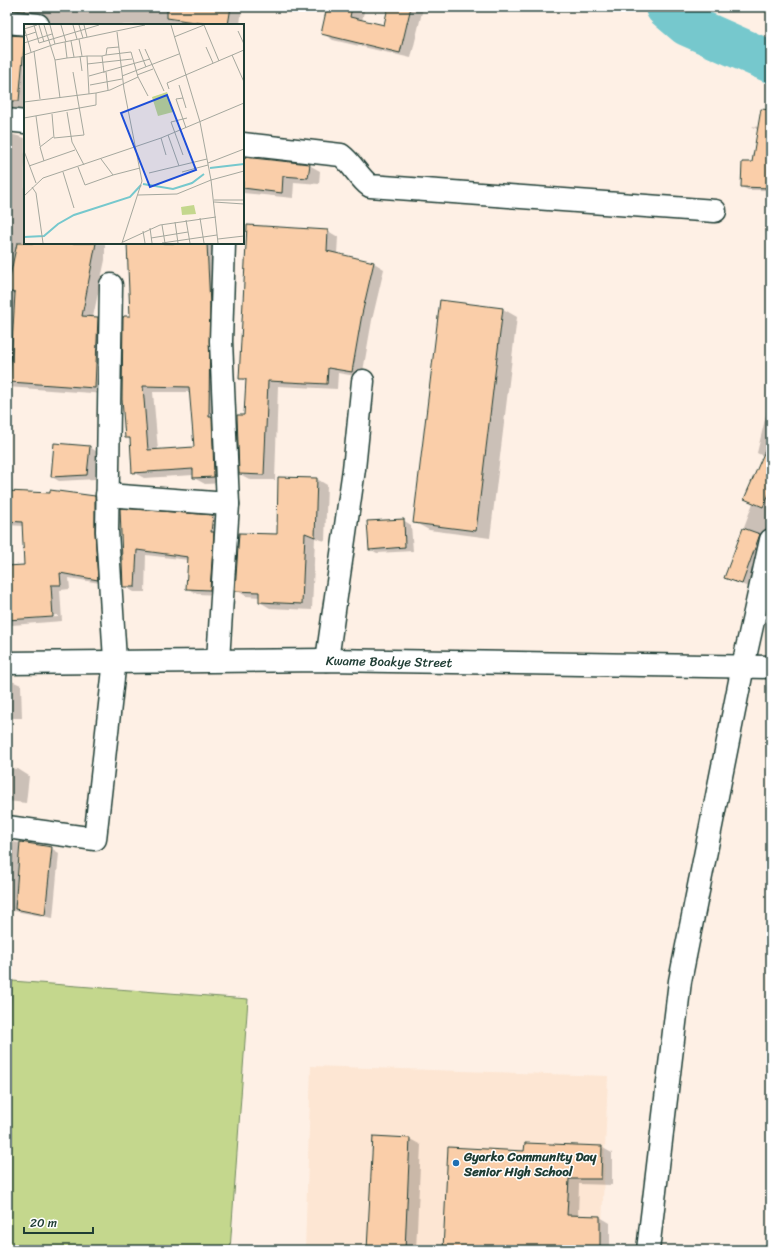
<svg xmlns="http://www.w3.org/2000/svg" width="778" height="1257" viewBox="0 0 778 1257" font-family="Sriracha,sans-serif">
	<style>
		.built { fill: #fde6d3 }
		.green { fill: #c4d78d; stroke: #728a60 }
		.shadow { fill: #0003; fill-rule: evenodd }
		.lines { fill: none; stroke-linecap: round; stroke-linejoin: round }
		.river { stroke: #76c8cd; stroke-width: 42 }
		.building { fill: #facea9; stroke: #1f3d34; fill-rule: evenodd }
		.minor-casing { stroke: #1f3d34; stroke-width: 25 }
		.minor { stroke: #fff; stroke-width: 22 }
		.poi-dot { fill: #1f6fb2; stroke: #fff; stroke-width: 1.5 }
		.labels { text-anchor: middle; stroke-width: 3; stroke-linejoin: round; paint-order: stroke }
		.street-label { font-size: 13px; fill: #1f3d34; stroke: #fff }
		.poi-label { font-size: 13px; font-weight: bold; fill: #1f3d34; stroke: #fff; text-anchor: start }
		.inset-river { fill: none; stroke: #76c8cd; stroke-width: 2 }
		.inset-road { fill: none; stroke: #a5a89e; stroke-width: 1 }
		.view { fill: #1d4ed8; fill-opacity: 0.15; stroke: #1d4ed8; stroke-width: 2 }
		.inset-edge { fill: none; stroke: #1f3d34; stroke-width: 2 }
	</style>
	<rect width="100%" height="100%" fill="#fef0e5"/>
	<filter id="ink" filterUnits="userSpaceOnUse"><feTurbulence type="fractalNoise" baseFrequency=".025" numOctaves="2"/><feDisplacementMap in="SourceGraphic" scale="8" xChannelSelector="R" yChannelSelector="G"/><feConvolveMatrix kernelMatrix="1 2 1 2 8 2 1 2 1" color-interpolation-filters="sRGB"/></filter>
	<g filter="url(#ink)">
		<path class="built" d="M 311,1066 L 608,1076 L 601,1250 L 305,1250 Z"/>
		<path class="green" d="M 12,981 L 248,999 L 230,1250 L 7,1250 L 7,1053 Z"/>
		<path class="shadow" d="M 7,7 L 242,7 L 240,25 L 51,25 L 50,20 L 7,14 Z
			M 328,7 L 365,7 L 362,21 L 385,27 L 389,7 L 423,8 L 411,58 L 333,40 L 322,33 Z
			M 7,36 L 25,37 L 25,114 L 7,121 Z
			M 761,110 L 771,111 L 771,190 L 748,190 L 742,187 L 753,163 L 758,130 L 752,126 L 759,127 Z
			M 7,133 L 25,138 L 25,243 L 105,243 L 105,260 L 93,317 L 98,318 L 109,324 L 106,394 L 7,387 Z
			M 243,158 L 309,165 L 320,171 L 319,184 L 294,182 L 293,198 L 243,193 Z
			M 328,231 L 338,237 L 337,254 L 374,263 L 384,269 L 372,320 L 362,377 L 338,373 L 337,389 L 278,386 L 275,480 L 251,480 L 240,474 L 247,382 L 240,378 Z
			M 128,243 L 217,243 L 225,483 L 205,484 L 194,478 L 194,475 L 144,478 L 133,472 L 131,440 L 126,437 L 131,317 ZM 153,392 L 190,392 L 195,448 L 158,450 Z
			M 503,309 L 517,317 L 490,538 L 429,530 L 414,522 Z
			M 771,346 L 771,358 L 768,356 Z
			M 771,394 L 771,457 L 763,456 L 757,453 Z
			M 90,447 L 97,452 L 95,479 L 59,481 L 52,477 Z
			M 771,470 L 771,536 L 755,590 L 725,577 L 753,503 L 745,499 Z
			M 317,479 L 327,485 L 325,541 L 315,538 L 312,610 L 270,608 L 260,602 L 260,597 L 246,596 L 236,590 L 278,536 Z
			M 7,492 L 95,497 L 104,502 L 106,584 L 69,578 L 70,589 L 60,590 L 62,621 L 12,625 L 7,622 L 7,567 L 25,566 L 24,526 L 7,525 ZM 58,615 L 58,617 L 10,620 L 10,618 Z
			M 121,510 L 212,516 L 222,522 L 220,595 L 197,594 L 187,588 L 189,560 L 146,555 L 145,592 L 134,592 L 124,586 Z
			M 403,520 L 411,525 L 413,551 L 377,553 L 370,549 Z
			M 7,679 L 21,685 L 22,718 L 7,718 Z
			M 7,768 L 18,769 L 29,776 L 26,803 L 7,801 Z
			M 7,841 L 51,848 L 59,853 L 53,918 L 9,910 L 7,926 Z
			M 374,1137 L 410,1139 L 421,1145 L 416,1250 L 368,1250 Z
			M 601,1147 L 612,1153 L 612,1185 L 579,1184 L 578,1216 L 600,1217 L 610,1223 L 610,1250 L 444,1250 L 449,1148 L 525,1152 Z"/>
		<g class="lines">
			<path class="river" d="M 666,7 L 687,25 L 771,62"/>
		</g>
		<path class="building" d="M 7,7 L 25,7 L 25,11 L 7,10 Z
			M 167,7 L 231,7 L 228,25 L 214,25 L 167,18 Z
			M 327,7 L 352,7 L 350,17 L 384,25 L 388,7 L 411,7 L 400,53 L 321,34 Z
			M 7,35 L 25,36 L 19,101 L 7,101 Z
			M 761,109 L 771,110 L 770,188 L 741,187 L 742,162 L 752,162 Z
			M 243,157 L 310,164 L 308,178 L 283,176 L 282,193 L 243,188 Z
			M 247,225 L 328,230 L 327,251 L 374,262 L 362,314 L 352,372 L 328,368 L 327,384 L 268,381 L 264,475 L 239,474 L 237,415 L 244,415 L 246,379 L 239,379 Z
			M 17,243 L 96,243 L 82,316 L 98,317 L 95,388 L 10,382 L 15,293 L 7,291 Z
			M 127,243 L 207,243 L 210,306 L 209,417 L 212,417 L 214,477 L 193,478 L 193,469 L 132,473 L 130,438 L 125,438 L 122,399 L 123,318 L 124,316 L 130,316 ZM 143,386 L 189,387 L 194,447 L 148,450 Z
			M 440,300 L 503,308 L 476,531 L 413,523 Z
			M 771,437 L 771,490 L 763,507 L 744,499 Z
			M 54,443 L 90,446 L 87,475 L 51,477 Z
			M 278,477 L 317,478 L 315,537 L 305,533 L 302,604 L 259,602 L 259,592 L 235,591 L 239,533 L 277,534 Z
			M 50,490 L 95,496 L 95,532 L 98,580 L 60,573 L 61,585 L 51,585 L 53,617 L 7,620 L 7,566 L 24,565 L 22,522 L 7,521 L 7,491 L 50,493 Z
			M 120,508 L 213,515 L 211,532 L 214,532 L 210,590 L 186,589 L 188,557 L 137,550 L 135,587 L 123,587 Z
			M 404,519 L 405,547 L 369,550 L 367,521 Z
			M 743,528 L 760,534 L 742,584 L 724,578 Z
			M 20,842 L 52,847 L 45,915 L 15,909 Z
			M 373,1136 L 410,1138 L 405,1250 L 367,1250 Z
			M 525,1143 L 602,1146 L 601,1179 L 569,1179 L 567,1215 L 600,1216 L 600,1249 L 443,1250 L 448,1147 L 524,1151 Z"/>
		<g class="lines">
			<defs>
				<g id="minor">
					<path d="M 7,22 L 38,25"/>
					<path d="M 7,120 L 25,122"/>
					<path d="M 243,144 L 341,155 C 353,164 358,177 370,186 L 715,211"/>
					<path d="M 107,495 L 228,504"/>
					<path d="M 218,660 L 228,504 L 221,341 L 224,243"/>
					<path d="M 327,660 L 354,469 L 363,381"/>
					<path id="s1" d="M 7,663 L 327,660 L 771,667"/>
					<path d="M 7,827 L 95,839 L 115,660 L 107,531 L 111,285"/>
					<path d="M 648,1250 L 680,981 L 743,666 L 771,540"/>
				</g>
			</defs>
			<use href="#minor" class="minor-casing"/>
			<use href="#minor" class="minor"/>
		</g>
	</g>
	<circle class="poi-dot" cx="456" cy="1163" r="4"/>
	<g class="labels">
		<g class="street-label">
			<text dy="5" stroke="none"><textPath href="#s1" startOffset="382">Kwame Boakye Street</textPath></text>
		</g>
		<g class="poi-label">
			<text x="464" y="1161">Gyarko Community Day<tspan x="464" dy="15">Senior High School</tspan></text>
		</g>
	</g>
	<g transform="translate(24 24)">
		<rect width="220" height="220" fill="#fef0e5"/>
		<path d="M 143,68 L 149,88 L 134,92 L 128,73 ZM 170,181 L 172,190 L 158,191 L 157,183 Z" fill="#c4d78d"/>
		<path class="inset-river" d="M 186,144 L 220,140M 119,160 L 149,165 L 168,159 L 180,150M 0,213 L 20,212 L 34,200 L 50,191 L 106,173 L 117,161"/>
		<path class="inset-road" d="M 10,1 L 15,19 L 75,1M 15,1 L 20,18M 20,1 L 31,36M 26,1 L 31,20M 37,1 L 42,18M 49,1 L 53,15M 55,1 L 59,14M 60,1 L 63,13M 147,1 L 176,98 L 187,156 L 194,219M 180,1 L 195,37M 0,3 L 7,28M 0,5 L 13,1M 214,7 L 220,20M 93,8 L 100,65 L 118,157 L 98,219M 0,12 L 12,8M 150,13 L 180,1M 55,15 L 58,32M 47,17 L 50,33M 41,18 L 43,34 L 63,32 L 65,70M 0,19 L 28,10M 182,23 L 189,39M 115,25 L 122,43M 121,25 L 140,67M 10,27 L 16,75M 0,31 L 31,20 L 121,1M 82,31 L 107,28 L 114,53M 208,31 L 220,58M 56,32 L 58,47M 63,32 L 78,32M 63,40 L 108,35M 82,48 L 84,66M 80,49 L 78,32 L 82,31 L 83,24 L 95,23M 113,51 L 129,45M 65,52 L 126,35M 98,52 L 155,30M 66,61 L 98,55M 155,61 L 162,84M 145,65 L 143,59 L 220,26M 36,74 L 31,36 L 43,34M 159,74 L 152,75 L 162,104M 0,78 L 72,69 L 86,66 L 114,53 L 124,72M 43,88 L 48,118 L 60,141M 28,90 L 30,114 L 60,111 L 49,48M 12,92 L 16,122M 0,94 L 72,81 L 72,69M 144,111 L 155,142M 137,114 L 142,131M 0,127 L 12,159M 159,131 L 147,98 L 163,94M 77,135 L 89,151 L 116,144M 20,137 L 16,123 L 29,113M 184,139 L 220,125M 5,142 L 51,126M 54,143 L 61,161 L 89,151M 39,148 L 50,184M 158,148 L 184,141M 125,149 L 183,135M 8,163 L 12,169 L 19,219M 114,171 L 153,170 L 187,156 L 220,147M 0,172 L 19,154 L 137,114 L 220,79M 190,176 L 220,176M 190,178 L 220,180M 176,194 L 180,219M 162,196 L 166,219M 151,198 L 154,219M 138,201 L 141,219M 126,204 L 128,219M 119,207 L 121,219M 127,214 L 164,208M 194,215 L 220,212M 99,218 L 136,201 L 192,193M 138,219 L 193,211"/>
		<path class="view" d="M 143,71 L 172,146 L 126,163 L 97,89 Z"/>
		<rect width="220" height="220" class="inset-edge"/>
	</g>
	<rect width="778" height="1257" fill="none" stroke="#fff" stroke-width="24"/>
	<rect x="12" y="12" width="754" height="1233" fill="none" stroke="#1f3d34" stroke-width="1.5" filter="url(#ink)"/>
	<path d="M24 1227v6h69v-6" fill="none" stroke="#1f3d34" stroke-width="2"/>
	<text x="30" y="1227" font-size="12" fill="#1f3d34" stroke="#ffffff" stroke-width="3" paint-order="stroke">20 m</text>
</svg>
